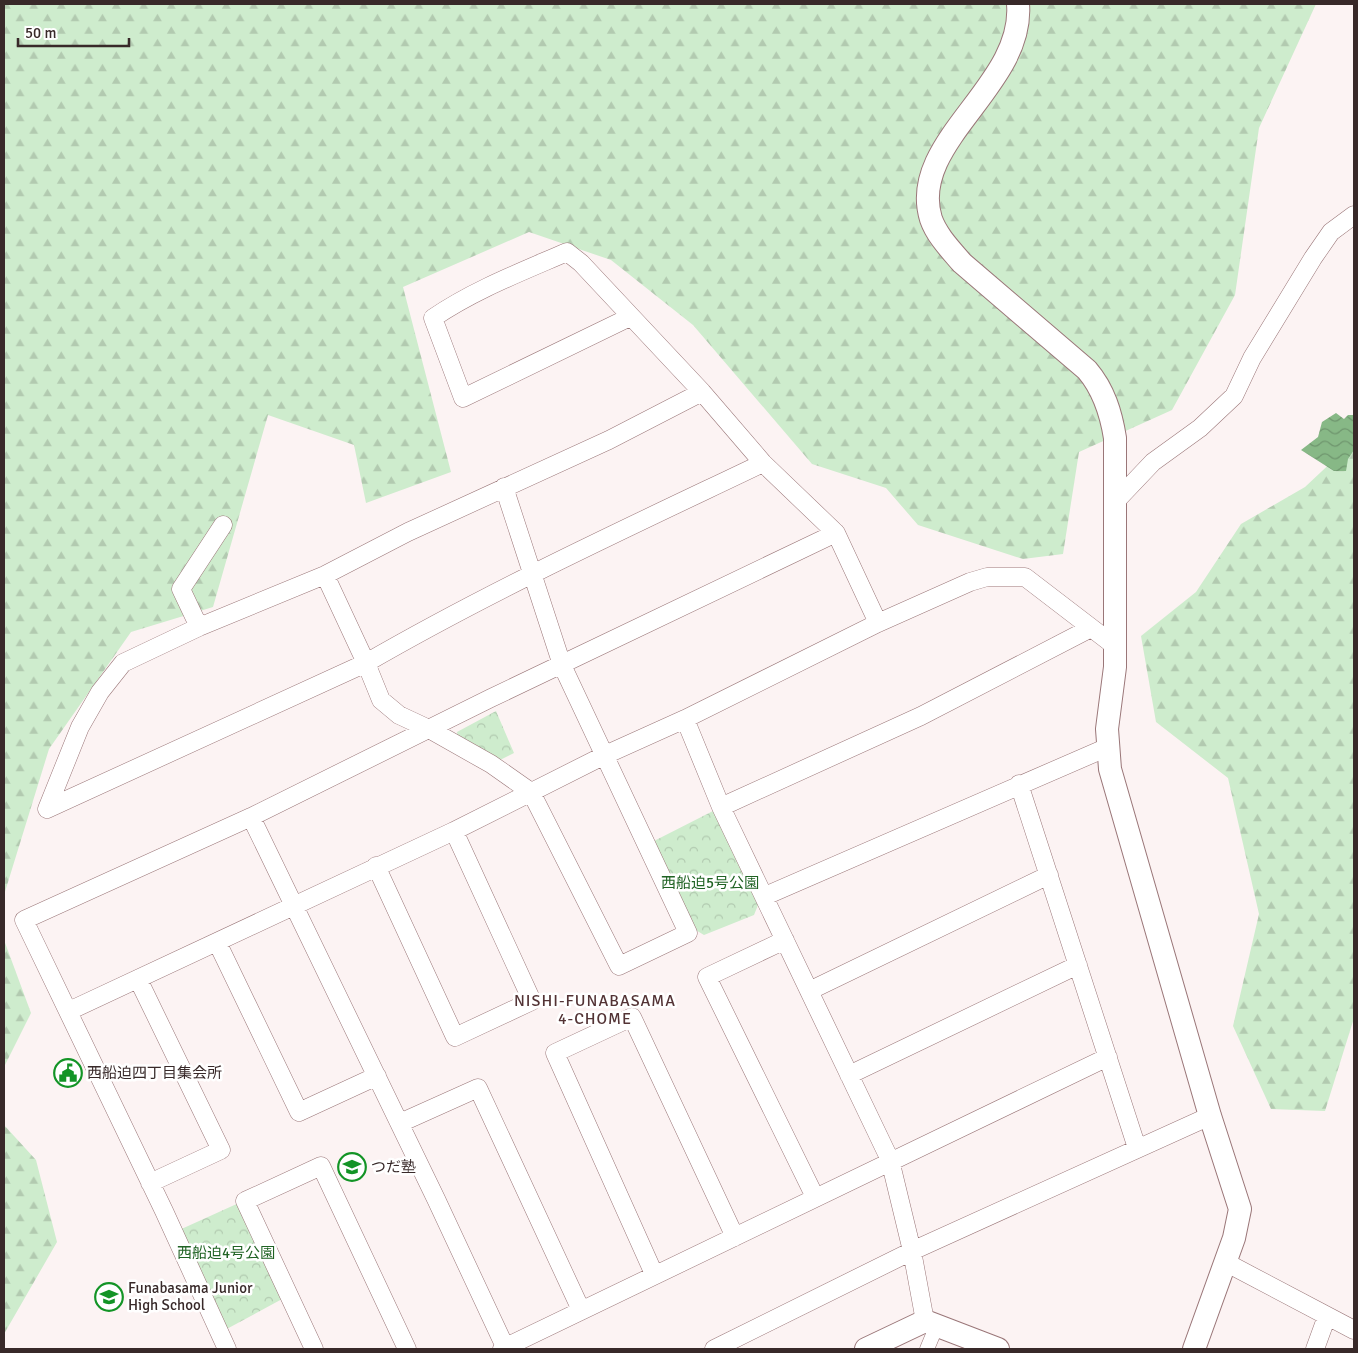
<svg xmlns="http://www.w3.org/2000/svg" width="1358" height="1353" viewBox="0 0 1358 1353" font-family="Signika,'Noto Sans JP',sans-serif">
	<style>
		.forest { fill: url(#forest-firs) }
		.park { fill: url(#park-crowns) }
		.water { fill: url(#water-waves) }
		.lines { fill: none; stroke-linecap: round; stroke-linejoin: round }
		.pedestrian-casing { stroke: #9a7678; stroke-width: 15 }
		.minor-casing { stroke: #9a7678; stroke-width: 19 }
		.tertiary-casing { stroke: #9a7678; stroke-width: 24 }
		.pedestrian { stroke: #fff; stroke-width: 14 }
		.minor { stroke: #fff; stroke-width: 18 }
		.tertiary { stroke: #fff; stroke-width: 22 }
		.labels { text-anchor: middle; stroke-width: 5; stroke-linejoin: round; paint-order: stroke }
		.park-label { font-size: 15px; fill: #206324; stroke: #fff }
		.poi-label { font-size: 15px; fill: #382929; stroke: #fff; text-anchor: start }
		.neighbourhood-label { font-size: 16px; letter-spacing: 1px; fill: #533335; stroke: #fff }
	</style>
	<defs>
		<pattern id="forest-firs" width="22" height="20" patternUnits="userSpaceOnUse" patternTransform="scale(1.25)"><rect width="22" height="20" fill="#ceeccd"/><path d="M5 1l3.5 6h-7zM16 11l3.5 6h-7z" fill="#b2cab0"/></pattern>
		<pattern id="park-crowns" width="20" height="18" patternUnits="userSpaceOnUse" patternTransform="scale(1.25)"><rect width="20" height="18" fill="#ceeccd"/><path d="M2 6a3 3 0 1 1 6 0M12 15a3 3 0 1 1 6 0" fill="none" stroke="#b2cab0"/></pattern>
		<pattern id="water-waves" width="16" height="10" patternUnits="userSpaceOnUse" patternTransform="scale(1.25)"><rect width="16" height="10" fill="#87b886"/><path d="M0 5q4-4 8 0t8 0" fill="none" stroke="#6f966e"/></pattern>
	</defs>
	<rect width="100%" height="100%" fill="#fcf3f3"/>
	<path class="forest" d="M 4,4 L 1316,4 L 1259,128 L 1235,295 L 1172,410 L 1079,452 L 1063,554 L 1023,559 L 918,525 L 886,488 L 812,464 L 693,325 L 611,260 L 529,232 L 403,287 L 451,472 L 366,503 L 354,445 L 268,415 L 213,607 L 131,632 L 49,749 L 4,895 Z
		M 1354,441 L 1354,1018 L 1325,1111 L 1271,1109 L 1233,1026 L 1259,914 L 1228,778 L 1156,722 L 1141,636 L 1196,592 L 1241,524 L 1305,487 Z
		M 4,940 L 31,1013 L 4,1067 Z
		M 4,1125 L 36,1160 L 57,1242 L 4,1334 Z"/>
	<path class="park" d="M 496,711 L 514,753 L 500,760 L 458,740 L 457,732 Z
		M 713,811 L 758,905 L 754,915 L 704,935 L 694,929 L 654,841 Z
		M 241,1202 L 284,1298 L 223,1331 L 177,1231 Z"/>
	<path class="water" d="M 1336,413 L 1344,419 L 1348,415 L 1354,415 L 1354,450 L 1348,459 L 1346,471 L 1334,471 L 1301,450 L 1318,437 L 1322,422 Z"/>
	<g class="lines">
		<defs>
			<path id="pedestrian" d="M 927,1349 L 937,1325"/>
			<path id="minor" d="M 630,317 L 463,398 L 433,318 C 474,290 521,272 567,252 L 581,263 L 702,392 L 763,463 L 836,533 L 878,623
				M 504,487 L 562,665 L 688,933 L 619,966 L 531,792 L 491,764 L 429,729 L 399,715 L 381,700 L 366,663 C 494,589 629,527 763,463
				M 1115,502 L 1153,462 L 1200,428 L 1234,396 L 1252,358 L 1313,258 L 1331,232 L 1354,215
				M 325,575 L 366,663 L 47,809 L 80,727 L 100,692 L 123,663 L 199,627 L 325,575 L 408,532 L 609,440 L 702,392
				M 199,627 L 181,589 L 223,525
				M 685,719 L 721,807 L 890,1160 L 912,1251 L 925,1321
				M 1019,784 L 1137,1148
				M 721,807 L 921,716 L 1091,628
				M 251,817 L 436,1199 L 506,1349
				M 376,866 L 455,1037 L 532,1001 L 454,831
				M 765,896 L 1108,747
				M 785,940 L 707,977 L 815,1197
				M 217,942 L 299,1112 L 377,1076
				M 138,979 L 221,1150 L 150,1183
				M 809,991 L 1049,875
				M 69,1011 L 454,831 L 603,756 L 685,719 L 878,623 L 970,582 L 987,577 L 1025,577 L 1115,646
				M 849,1075 L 1078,965
				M 400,1123 L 478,1088 L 581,1310
				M 1225,1262 L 1354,1330
				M 654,1274 L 555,1053 L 632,1017 L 735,1237
				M 227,1349 L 164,1211 L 24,920 L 251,817 L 491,698 L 836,533
				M 314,1349 L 245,1201 L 321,1166 L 407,1349
				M 502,1349 L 1108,1057
				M 714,1349 L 912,1251 L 1210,1116
				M 1315,1349 L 1327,1316"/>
			<path id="tertiary" d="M 1018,4 C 1025,86 907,142 931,219 C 937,236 951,250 962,263 L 1087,370 C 1104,390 1111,413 1115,438 L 1115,667 L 1107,729 L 1110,769 L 1210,1116 L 1240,1209 L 1234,1238 L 1194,1349
				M 866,1349 L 925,1321 L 998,1349"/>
		</defs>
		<use href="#pedestrian" class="pedestrian-casing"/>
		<use href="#minor" class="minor-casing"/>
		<use href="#tertiary" class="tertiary-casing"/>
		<use href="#pedestrian" class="pedestrian"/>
		<use href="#minor" class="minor"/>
		<use href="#tertiary" class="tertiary"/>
	</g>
	<defs>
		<symbol id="civic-ring" viewBox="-11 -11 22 22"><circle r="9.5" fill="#fff" stroke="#139426" stroke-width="1.5"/><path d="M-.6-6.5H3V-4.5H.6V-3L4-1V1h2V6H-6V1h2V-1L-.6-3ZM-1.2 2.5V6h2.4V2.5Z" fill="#139426"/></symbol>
		<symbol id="school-ring" viewBox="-11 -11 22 22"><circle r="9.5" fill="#fff" stroke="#139426" stroke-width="1.5"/><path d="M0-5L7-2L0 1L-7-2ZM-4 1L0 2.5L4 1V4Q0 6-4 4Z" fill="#139426"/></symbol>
	</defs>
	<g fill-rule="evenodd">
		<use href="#civic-ring" x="52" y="1057" width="32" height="32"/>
		<use href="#school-ring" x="336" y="1151" width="32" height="32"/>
		<use href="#school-ring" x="93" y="1281" width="32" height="32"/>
	</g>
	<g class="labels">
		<g class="park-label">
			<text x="710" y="888">西船迫5号公園</text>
			<text x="226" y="1258">西船迫4号公園</text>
		</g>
		<g class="poi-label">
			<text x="87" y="1078">西船迫四丁目集会所</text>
			<text x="371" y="1172">つだ塾</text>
			<text x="128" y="1293">Funabasama Junior<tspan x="128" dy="17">High School</tspan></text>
		</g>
		<g class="neighbourhood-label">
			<text x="595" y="1006">NISHI-FUNABASAMA<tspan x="595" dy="18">4-CHOME</tspan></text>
		</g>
	</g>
	<rect width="1358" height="1353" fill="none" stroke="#382929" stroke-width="10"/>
	<path d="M18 38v8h111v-8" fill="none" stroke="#382929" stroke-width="2.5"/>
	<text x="25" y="38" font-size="15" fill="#382929" stroke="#ffffff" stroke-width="4" paint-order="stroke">50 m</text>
</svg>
